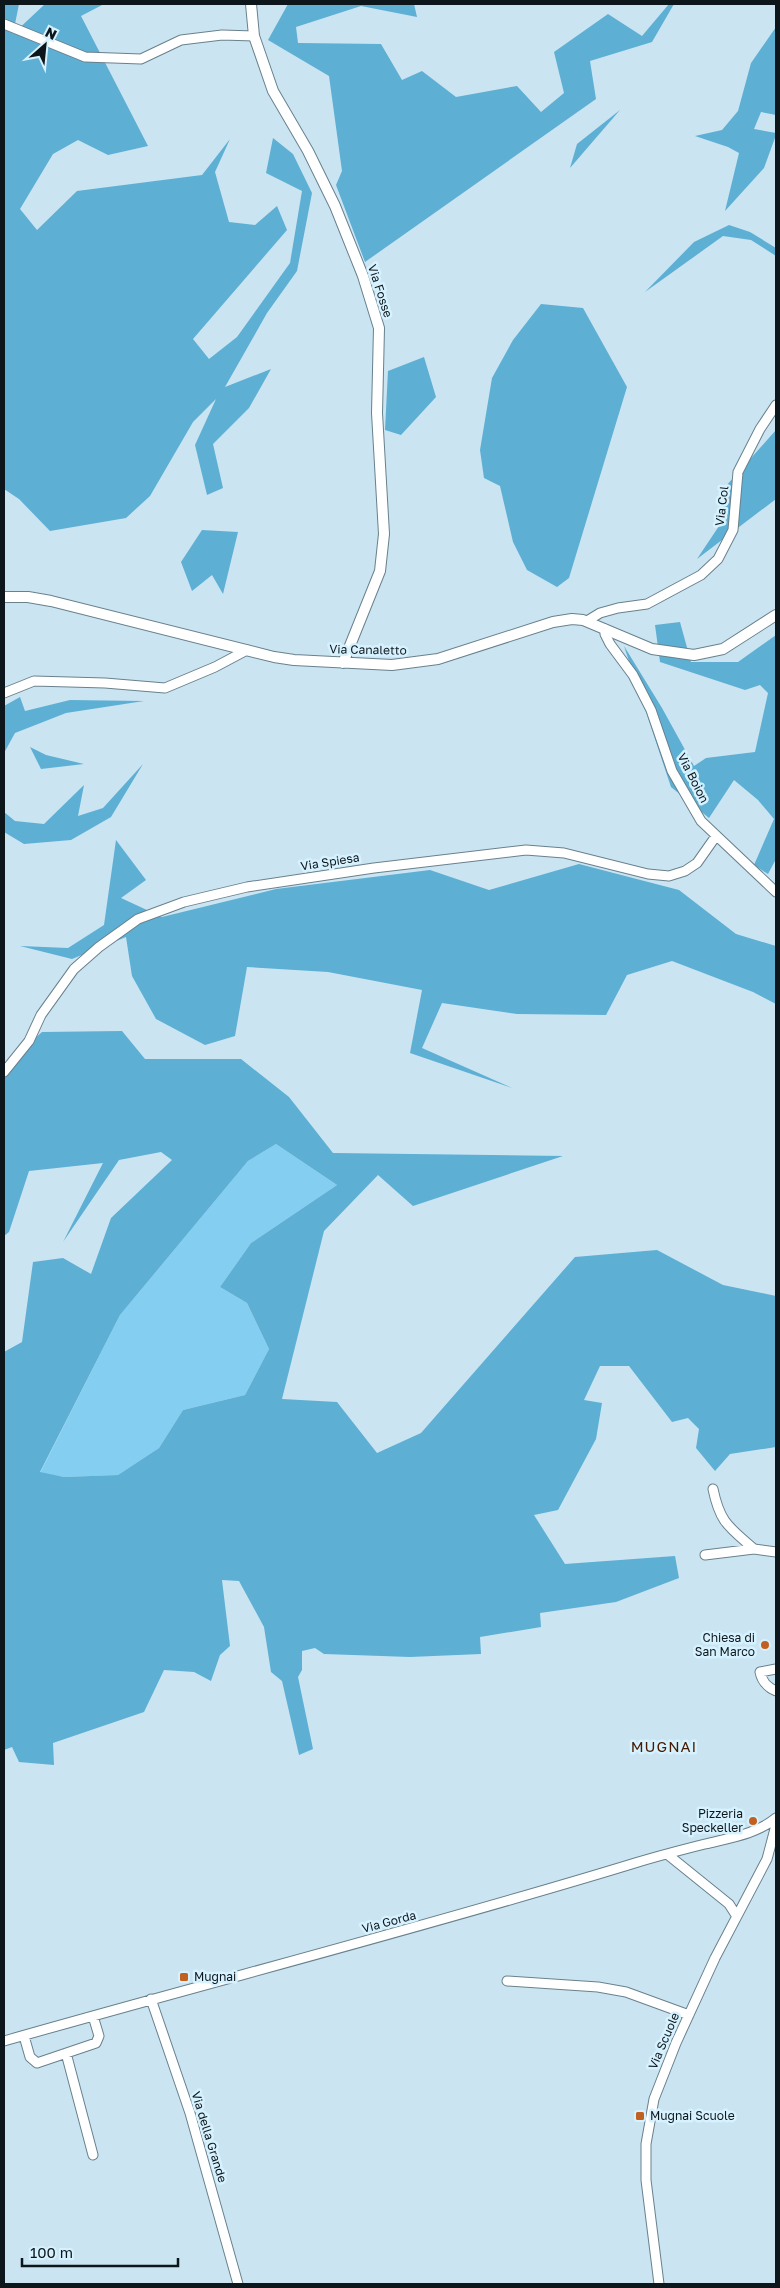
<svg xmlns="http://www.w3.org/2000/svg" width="780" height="2288" viewBox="0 0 780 2288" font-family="'Golos Text',sans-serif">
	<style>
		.green { fill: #84cef1 }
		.forest { fill: #5dafd4; fill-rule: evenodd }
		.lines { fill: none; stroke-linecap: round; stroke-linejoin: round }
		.minor-casing { stroke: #69818d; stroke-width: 11 }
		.tertiary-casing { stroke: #69818d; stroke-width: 12 }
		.minor { stroke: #fff; stroke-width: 9 }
		.tertiary { stroke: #fff; stroke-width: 10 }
		.poi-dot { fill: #c16020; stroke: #d7f2ff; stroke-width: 2 }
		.labels { text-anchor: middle; stroke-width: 5; stroke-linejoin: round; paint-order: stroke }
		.street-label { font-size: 12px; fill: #0d161b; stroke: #d7f2ff }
		.poi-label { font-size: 12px; fill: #0d161b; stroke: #d7f2ff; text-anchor: end }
		.quarter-label { font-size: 15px; letter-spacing: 1px; fill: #481b00; stroke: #d7f2ff }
	</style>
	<rect width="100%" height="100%" fill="#cae4f2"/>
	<path class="green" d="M 276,1144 L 337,1185 L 251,1243 L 220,1287 L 247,1303 L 269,1349 L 245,1395 L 183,1410 L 159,1448 L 118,1475 L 64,1477 L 40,1473 L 120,1315 L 248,1161 Z"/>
	<path class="forest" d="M 4,4 L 19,4 L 13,34 L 45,4 L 104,4 L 81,16 L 148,146 L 108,155 L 78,140 L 53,154 L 20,209 L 37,230 L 77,191 L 202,175 L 230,139 L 215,172 L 229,222 L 255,225 L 277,206 L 287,230 L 193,339 L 209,359 L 237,337 L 290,263 L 302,191 L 266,173 L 273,138 L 293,154 L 312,193 L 297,271 L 267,313 L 225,387 L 271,369 L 249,408 L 213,444 L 223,488 L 207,495 L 195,445 L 216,399 L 193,422 L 150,496 L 126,518 L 50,531 L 19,499 L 4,489 Z
		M 288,4 L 414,4 L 417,17 L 361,6 L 296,27 L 298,43 L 381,44 L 402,80 L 422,71 L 456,97 L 517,86 L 541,112 L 564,93 L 554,52 L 608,14 L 642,36 L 669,4 L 674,4 L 652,42 L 590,61 L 596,99 L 365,262 L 336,185 L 342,171 L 329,76 L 268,40 Z
		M 776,27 L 776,115 L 761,112 L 754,129 L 776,133 L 776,135 L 764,168 L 725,211 L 739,153 L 728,147 L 695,136 L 722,130 L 738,111 L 751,63 Z
		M 620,110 L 570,168 L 577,144 Z
		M 729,225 L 750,232 L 776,248 L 776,256 L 751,240 L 723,236 L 645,292 L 694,242 Z
		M 541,304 L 583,308 L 627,387 L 569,578 L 557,587 L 527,570 L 513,542 L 500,486 L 484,478 L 480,450 L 492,378 L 513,340 Z
		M 424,357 L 436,397 L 401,435 L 385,430 L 388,371 Z
		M 776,430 L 776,499 L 697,559 L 721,523 L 726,486 Z
		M 202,530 L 238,532 L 223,594 L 212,575 L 192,591 L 181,562 Z
		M 680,622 L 691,662 L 738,662 L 776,635 L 776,859 L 768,874 L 754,865 L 774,819 L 758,800 L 734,780 L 709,818 L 671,787 L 624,646 L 662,708 L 694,766 L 706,758 L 755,752 L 768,693 L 760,685 L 745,690 L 660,662 L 655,625 Z
		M 20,697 L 25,711 L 70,700 L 144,701 L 66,713 L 15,733 L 4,753 L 4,706 Z
		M 30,747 L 46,755 L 84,764 L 41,769 Z
		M 143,764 L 111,817 L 71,840 L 24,844 L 4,832 L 4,812 L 15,821 L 44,824 L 84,785 L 78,816 L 103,808 Z
		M 116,840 L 146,880 L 121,898 L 162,917 L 276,889 L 430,870 L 489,890 L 579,864 L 679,890 L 736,934 L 776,946 L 776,1004 L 753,992 L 672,961 L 627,975 L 606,1015 L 517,1014 L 442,1003 L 422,1048 L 512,1088 L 410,1053 L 422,990 L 328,972 L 247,967 L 235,1036 L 205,1045 L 156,1019 L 132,976 L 126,937 L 72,959 L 20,946 L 68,948 L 104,925 Z
		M 122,1031 L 145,1059 L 241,1059 L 289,1097 L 333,1153 L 563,1156 L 413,1206 L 378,1175 L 324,1231 L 282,1399 L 337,1402 L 377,1453 L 421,1433 L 575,1257 L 657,1250 L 723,1285 L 776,1296 L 776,1447 L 730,1454 L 715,1471 L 696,1448 L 699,1429 L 688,1418 L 672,1422 L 629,1366 L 600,1366 L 584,1400 L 602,1403 L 596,1439 L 558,1510 L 534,1515 L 565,1564 L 675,1556 L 679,1578 L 616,1602 L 540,1613 L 541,1627 L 480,1637 L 481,1654 L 410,1657 L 324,1654 L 315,1648 L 302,1651 L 302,1670 L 298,1677 L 313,1749 L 299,1755 L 282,1681 L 271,1672 L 264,1627 L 239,1581 L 222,1580 L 230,1646 L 220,1655 L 211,1681 L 194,1672 L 164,1670 L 144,1712 L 53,1743 L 54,1765 L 19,1762 L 12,1747 L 4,1750 L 4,1352 L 22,1342 L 33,1262 L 63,1258 L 91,1274 L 111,1218 L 172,1160 L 161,1152 L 119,1160 L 63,1242 L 103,1163 L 29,1171 L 9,1232 L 4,1236 L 4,1066 L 42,1032 ZM 276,1144 L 337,1185 L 251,1243 L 220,1287 L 247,1303 L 269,1349 L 245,1395 L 183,1410 L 159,1448 L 118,1475 L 64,1477 L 40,1472 L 120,1315 L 248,1161 Z"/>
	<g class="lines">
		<defs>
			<path id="minor" d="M 4,24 L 85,57 L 141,59 L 181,40 L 222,35 L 254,36
				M 587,621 L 600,613 L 618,608 L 647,604 L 701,575 L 718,559 L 733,530 L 738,472 L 760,429 L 776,405
				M 605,629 L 605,634 L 610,644 L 633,675 L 651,710 L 672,771 L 701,821 L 776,892
				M 4,693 L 34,681 L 105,683 L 165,688 L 215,667 L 247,650
				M 4,1072 L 29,1041 L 41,1015 L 74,969 L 99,947 L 138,919 L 184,902 L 247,887 L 374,868 L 526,850 L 564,853 L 648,874 L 669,876 L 685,871 L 697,863 L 716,836
				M 713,1489 C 720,1523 729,1527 754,1549
				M 705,1555 L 754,1549 L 776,1552
				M 776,1669 L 760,1672 C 762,1682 767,1687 776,1691
				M 667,1854 L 729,1904 L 736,1915
				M 507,1981 L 598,1987 L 626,1992 L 689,2015
				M 151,1999 L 190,2113 L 238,2284
				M 24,2036 L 30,2057 L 37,2063 L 96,2043 L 99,2036 L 93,2016
				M 4,2041 C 214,1981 426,1927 635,1863 C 658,1856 681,1850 705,1844 C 729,1838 757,1834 776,1818
				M 66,2053 L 93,2155
				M 659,2284 L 646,2180 L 646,2144 L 654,2099 L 676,2043 L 715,1958 L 767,1859 L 776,1825"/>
			<path id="tertiary" d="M 251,4 L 254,36 L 273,91 L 308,151 L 335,206 L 363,276 L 379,328 L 377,413 L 384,534 L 380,571 L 343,663
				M 4,597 L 28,597 L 51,601 L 274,657 L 294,660 L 392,665 L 438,659 L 553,622 L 572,619 L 583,620 L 652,649 L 694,655 L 723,649 L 776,615"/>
		</defs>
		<use href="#minor" class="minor-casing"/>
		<use href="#tertiary" class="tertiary-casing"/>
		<use href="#minor" class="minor"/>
		<use href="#tertiary" class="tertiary"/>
	</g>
	<g class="poi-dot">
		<circle cx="765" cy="1645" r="5"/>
		<circle cx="753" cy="1821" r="5"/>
		<rect x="179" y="1972" width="10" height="10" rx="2.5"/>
		<rect x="635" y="2111" width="10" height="10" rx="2.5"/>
	</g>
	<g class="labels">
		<g class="street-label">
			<text transform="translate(380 291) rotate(72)" y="4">Via Fosse</text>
			<text transform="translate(722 506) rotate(-83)" y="4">Via Col</text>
			<text transform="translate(368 650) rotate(1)" y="4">Via Canaletto</text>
			<text transform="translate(693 778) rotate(63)" y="4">Via Boion</text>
			<text transform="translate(330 862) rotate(-9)" y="4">Via Spiesa</text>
			<text transform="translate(389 1922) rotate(-15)" y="4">Via Gorda</text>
			<text transform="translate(664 2041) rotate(-67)" y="4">Via Scuole</text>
			<text transform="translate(209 2137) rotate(73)" y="4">Via della Grande</text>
		</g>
		<g class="poi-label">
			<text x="755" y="1642">Chiesa di<tspan x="755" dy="14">San Marco</tspan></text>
			<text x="743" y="1818">Pizzeria<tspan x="743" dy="14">Speckeller</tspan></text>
			<text x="194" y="1981" text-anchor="start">Mugnai</text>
			<text x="650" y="2120" text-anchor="start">Mugnai Scuole</text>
		</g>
		<g class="quarter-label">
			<text x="664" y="1752">MUGNAI</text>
		</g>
	</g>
	<rect width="780" height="2288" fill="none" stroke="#0d161b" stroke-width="10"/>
	<g transform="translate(45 45) rotate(27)" stroke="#d7f2ff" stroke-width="4" paint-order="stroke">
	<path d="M0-4L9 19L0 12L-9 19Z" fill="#0d161b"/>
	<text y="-8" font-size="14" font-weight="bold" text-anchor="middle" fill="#0d161b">N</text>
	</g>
	<path d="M22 2258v8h156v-8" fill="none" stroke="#0d161b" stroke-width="2.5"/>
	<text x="30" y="2258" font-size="15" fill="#0d161b" stroke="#d7f2ff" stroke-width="4" paint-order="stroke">100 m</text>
</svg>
